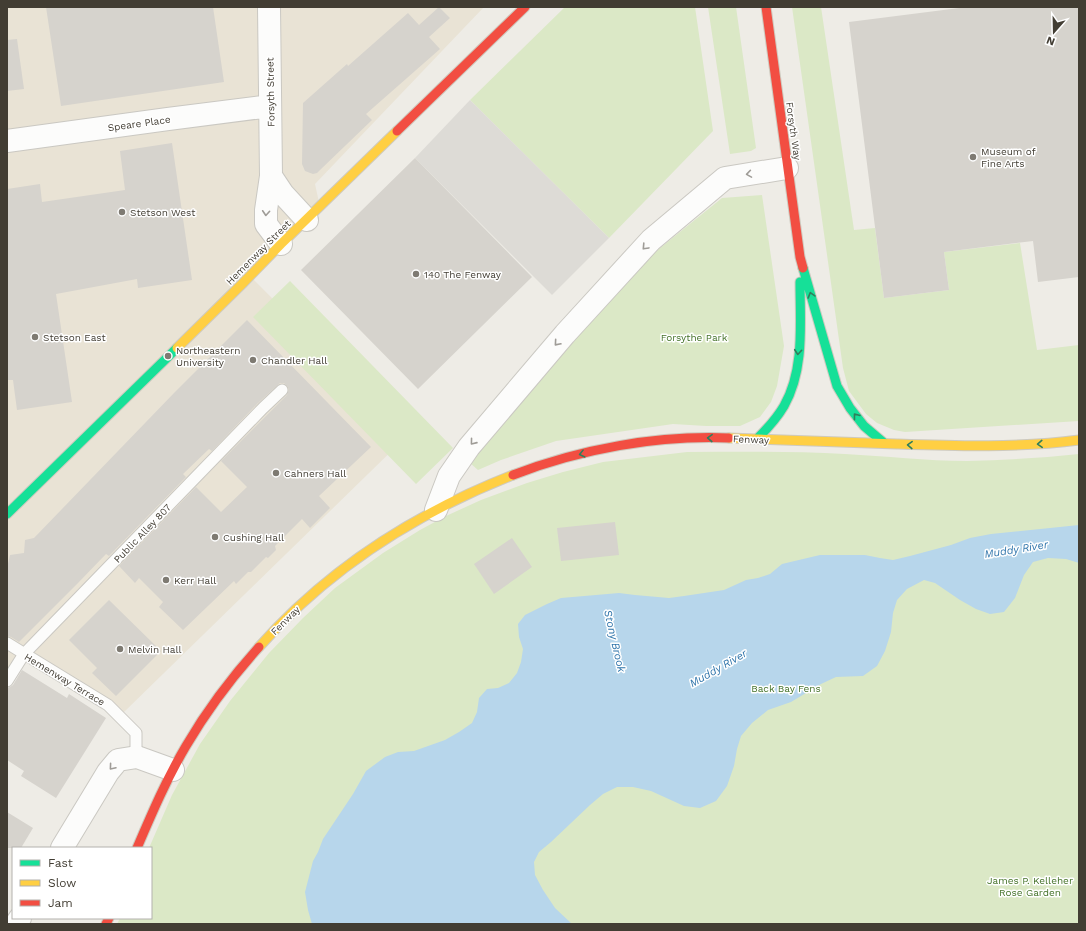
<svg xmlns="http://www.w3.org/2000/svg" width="1086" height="931" viewBox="0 0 1086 931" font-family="'Work Sans',sans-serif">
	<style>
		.education { fill: #e9e3d5 }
		.green { fill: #dbe8c6 }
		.parking { fill: #dddbd6 }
		.water { fill: #b7d6eb }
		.building { fill: #d6d3cd }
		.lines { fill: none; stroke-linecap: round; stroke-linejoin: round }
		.lane-casing { stroke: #cac8c2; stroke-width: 13 }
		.street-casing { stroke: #cac8c2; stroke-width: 24 }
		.fast-casing { stroke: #cecabf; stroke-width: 11 }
		.slow-casing { stroke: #cecabf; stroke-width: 11 }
		.jam-casing { stroke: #cecabf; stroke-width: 11 }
		.lane { stroke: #fcfcfb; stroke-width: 11 }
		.street { stroke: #fcfcfb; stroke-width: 22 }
		.fast { stroke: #16e098; stroke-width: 9 }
		.slow { stroke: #ffcf43; stroke-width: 9 }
		.jam { stroke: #f24e42; stroke-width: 9 }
		.oneway { stroke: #9f9c97 }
		.oneway2 { stroke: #307e5b }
		.poi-dot { fill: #7e7a72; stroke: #fff; stroke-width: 1.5 }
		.labels { text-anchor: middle; stroke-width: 3; stroke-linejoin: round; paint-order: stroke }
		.street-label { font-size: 10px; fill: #423d33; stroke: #fff }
		.poi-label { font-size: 10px; fill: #423d33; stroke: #fff; text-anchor: start }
		.park-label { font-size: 10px; fill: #447229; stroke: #fff }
		.water-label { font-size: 11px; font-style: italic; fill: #3075ab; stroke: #fff }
	</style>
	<rect width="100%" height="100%" fill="#eeece6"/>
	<path class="education" d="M 7,7 L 484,7 L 315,184 L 320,207 L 250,276 L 408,435 L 123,713 L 24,654 L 7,681 Z"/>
	<path class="green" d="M 565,7 L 695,7 L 713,131 L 609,238 L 470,100 Z
		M 708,7 L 736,7 L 756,148 L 751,151 L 730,154 Z
		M 792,7 L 821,7 L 854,230 L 875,228 L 884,298 L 949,290 L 944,252 L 1020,243 L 1037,350 L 1079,345 L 1079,421 L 905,432 L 894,430 L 877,423 L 866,414 L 849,391 L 843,368 Z
		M 762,195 L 784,346 L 777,386 L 771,402 L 760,417 L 740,426 L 706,426 L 673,424 L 556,441 L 501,460 L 478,470 L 470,463 L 639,265 L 722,198 Z
		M 290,281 L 453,448 L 416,484 L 253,317 Z
		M 687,452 C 740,452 793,451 845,454 C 886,456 926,461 967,461 C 1004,460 1042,458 1079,454 L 1079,924 L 117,924 L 120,918 L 151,918 L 151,848 L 149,848 L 172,795 L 200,744 L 230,701 L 269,653 L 303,618 L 335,588 L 383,553 L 420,530 L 446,516 L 481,500 L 527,483 L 563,472 L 603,462 Z"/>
	<path class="parking" d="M 470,100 L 609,238 L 552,295 L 415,158 Z"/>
	<path class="water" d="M 1079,525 L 1079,563 L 1066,559 L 1048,558 L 1033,562 L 1024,575 L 1015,598 L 1004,612 L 990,614 L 976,609 L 960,600 L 935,583 L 924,580 L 907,589 L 897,600 L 893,613 L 891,632 L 885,651 L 877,666 L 863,676 L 836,677 L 821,684 L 791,702 L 768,710 L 752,723 L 741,736 L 737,749 L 734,766 L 727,786 L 716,801 L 700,808 L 684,806 L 651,791 L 633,787 L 617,787 L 603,794 L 590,805 L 551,842 L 539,852 L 534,862 L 535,875 L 543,890 L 555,908 L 572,924 L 312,924 L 308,910 L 305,892 L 313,861 L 318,852 L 323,839 L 353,794 L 366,771 L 385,757 L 398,752 L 414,751 L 445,740 L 459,732 L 472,723 L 477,712 L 479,698 L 487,689 L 498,688 L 509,683 L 517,673 L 521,662 L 523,649 L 519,637 L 518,624 L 525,615 L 547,604 L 561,598 L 619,593 L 635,595 L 669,598 L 684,596 L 724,590 L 746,580 L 758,578 L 770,574 L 782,564 L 820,555 L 865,555 L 880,558 L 893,560 L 910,556 L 951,545 L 970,538 L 991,534 Z"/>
	<path class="building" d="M 46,7 L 213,7 L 224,82 L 61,106 Z
		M 439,7 L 450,18 L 429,37 L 440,49 L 366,114 L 372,120 L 320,170 L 317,173 L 313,174 L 305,171 L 302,164 L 303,103 L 347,64 L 348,66 L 408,13 L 419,25 Z
		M 967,7 L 1079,7 L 1079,277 L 1038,282 L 1033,241 L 944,252 L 949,290 L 884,298 L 849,22 Z
		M 17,39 L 24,89 L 7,91 L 7,40 Z
		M 172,143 L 192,280 L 138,288 L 137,279 L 56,294 L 72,402 L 17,410 L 13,380 L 7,380 L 7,189 L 40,184 L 42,202 L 125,190 L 120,151 Z
		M 415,158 L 532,277 L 418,389 L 301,270 Z
		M 247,320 L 371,447 L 319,496 L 330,508 L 310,528 L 302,519 L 275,546 L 276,550 L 268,558 L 266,557 L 251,572 L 248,572 L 236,584 L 234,581 L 183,630 L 159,607 L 163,602 L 139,578 L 135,583 L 119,566 L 196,487 L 221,512 L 247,487 L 221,461 L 287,395 L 289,389 L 287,386 L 284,383 L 280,383 L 258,403 L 212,451 L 209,449 L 183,474 L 186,477 L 109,556 L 106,554 L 78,583 L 19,642 L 11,637 L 7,636 L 7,568 L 10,555 L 24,553 L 25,540 L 34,538 L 174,393 Z
		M 615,522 L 619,555 L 561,561 L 557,528 Z
		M 512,538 L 532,567 L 494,594 L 474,564 Z
		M 109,600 L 161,651 L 116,696 L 92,673 L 97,668 L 69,640 Z
		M 22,670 L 67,698 L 69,694 L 106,718 L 56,798 L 21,776 L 24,771 L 7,760 L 7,688 L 10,687 L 13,685 Z
		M 7,812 L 33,828 L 21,848 L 7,848 Z"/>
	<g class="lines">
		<defs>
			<path id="lane" d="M 7,643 L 28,656 L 108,705 L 136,733 L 136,751 L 133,758
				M 7,681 L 24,654 L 263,408 L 282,390"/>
			<path id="street" d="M 269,7 L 271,176 L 266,210 L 266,224 L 281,244
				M 7,141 L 168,119 L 270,106
				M 271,176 L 283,194 L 307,220
				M 436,510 L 449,476 L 469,447 L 565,334 L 651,240 L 725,178 L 787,168
				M 62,848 L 108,772 L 118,760 L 137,757 L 173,770
				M 16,924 L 20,918"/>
			<path id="fast" d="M 803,268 L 837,386 L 850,408 L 864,426 L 884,443
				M 757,439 C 767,429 777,418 784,406 C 805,369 800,323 800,282
				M 7,514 L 177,348"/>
			<path id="slow" d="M 177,348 L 243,283 L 281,244 L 397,131
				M 729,438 C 785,440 841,442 897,444 C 958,446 1017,448 1079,440
				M 259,647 C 328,569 416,513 513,475"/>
			<path id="jam" d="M 766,7 L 800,257 L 803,268
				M 397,131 L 525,7
				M 513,475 C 580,449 657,435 729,438
				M 137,848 C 152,813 167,778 186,746 C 207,710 232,677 259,647
				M 106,924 L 109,918"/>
		</defs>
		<use href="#lane" class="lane-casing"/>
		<use href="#street" class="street-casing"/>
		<use href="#fast" class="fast-casing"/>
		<use href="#slow" class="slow-casing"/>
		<use href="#jam" class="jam-casing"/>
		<use href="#lane" class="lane"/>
		<use href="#street" class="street"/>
		<use href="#fast" class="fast"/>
		<use href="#slow" class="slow"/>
		<use href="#jam" class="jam"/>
	</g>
	<defs><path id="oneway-chevron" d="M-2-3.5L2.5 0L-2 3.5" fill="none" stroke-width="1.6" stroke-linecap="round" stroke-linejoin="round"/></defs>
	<g class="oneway">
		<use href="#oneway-chevron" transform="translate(749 174) rotate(171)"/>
		<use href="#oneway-chevron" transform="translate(266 213) rotate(94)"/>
		<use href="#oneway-chevron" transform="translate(645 247) rotate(133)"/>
		<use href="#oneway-chevron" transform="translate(557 343) rotate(131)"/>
		<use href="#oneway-chevron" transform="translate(473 442) rotate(129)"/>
		<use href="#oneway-chevron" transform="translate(112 767) rotate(130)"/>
	</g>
	<g class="oneway2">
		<use href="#oneway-chevron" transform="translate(811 295) rotate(-106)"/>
		<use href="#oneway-chevron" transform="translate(798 352) rotate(95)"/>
		<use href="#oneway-chevron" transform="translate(856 416) rotate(-128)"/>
		<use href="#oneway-chevron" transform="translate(710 438) rotate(-178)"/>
		<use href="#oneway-chevron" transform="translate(1040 444) rotate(177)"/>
		<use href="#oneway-chevron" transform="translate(910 445) rotate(-178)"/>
		<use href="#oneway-chevron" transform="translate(582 454) rotate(166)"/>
	</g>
	<g class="poi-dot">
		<circle cx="973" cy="157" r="4"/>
		<circle cx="122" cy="212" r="4"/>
		<circle cx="416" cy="274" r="4"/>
		<circle cx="35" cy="337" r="4"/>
		<circle cx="168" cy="356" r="4"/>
		<circle cx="253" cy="360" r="4"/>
		<circle cx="276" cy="473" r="4"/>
		<circle cx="215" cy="537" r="4"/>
		<circle cx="166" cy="580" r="4"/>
		<circle cx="120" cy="649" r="4"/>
	</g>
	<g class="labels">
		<g class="street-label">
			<text transform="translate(270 92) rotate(-91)" y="4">Forsyth Street</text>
			<text transform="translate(139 123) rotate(-8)" y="4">Speare Place</text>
			<text transform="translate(794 131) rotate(82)" y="4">Forsyth Way</text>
			<text transform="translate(258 252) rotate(-45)" y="4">Hemenway Street</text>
			<text transform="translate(751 439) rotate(2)" y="4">Fenway</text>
			<text transform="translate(142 533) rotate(-46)" y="4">Public Alley 807</text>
			<text transform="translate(285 620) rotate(-45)" y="4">Fenway</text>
			<text transform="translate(65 679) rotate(31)" y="4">Hemenway Terrace</text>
		</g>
		<g class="poi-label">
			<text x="981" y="155">Museum of<tspan x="981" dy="12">Fine Arts</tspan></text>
			<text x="130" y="216">Stetson West</text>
			<text x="424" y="278">140 The Fenway</text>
			<text x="43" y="341">Stetson East</text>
			<text x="176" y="354">Northeastern<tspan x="176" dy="12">University</tspan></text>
			<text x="261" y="364">Chandler Hall</text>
			<text x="284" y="477">Cahners Hall</text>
			<text x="223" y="541">Cushing Hall</text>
			<text x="174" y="584">Kerr Hall</text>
			<text x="128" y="653">Melvin Hall</text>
		</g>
		<g class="park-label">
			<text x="694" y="341">Forsythe Park</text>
			<text x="786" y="692">Back Bay Fens</text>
			<text x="1030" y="884">James P. Kelleher<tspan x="1030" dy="12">Rose Garden</tspan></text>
		</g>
		<g class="water-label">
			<text transform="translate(1016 549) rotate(-9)" y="4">Muddy River</text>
			<text transform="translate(615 641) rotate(77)" y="4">Stony Brook</text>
			<text transform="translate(718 668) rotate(-30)" y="4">Muddy River</text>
		</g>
	</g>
	<rect width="1086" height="931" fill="none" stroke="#423d33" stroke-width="16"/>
	<rect x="12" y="847" width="140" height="72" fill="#ffffff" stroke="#b3b1ad"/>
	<rect x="20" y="860" width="20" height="6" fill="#16e098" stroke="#b3b1ad"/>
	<text x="48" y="867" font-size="12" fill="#423d33">Fast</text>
	<rect x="20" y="880" width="20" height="6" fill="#ffcf43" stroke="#b3b1ad"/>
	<text x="48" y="887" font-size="12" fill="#423d33">Slow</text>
	<rect x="20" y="900" width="20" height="6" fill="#f24e42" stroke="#b3b1ad"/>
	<text x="48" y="907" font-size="12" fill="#423d33">Jam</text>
	<g transform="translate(1054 32) rotate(200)" stroke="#ffffff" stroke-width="3" paint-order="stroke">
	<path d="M0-3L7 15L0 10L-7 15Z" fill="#423d33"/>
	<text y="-6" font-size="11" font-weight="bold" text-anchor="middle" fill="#423d33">N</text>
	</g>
</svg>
